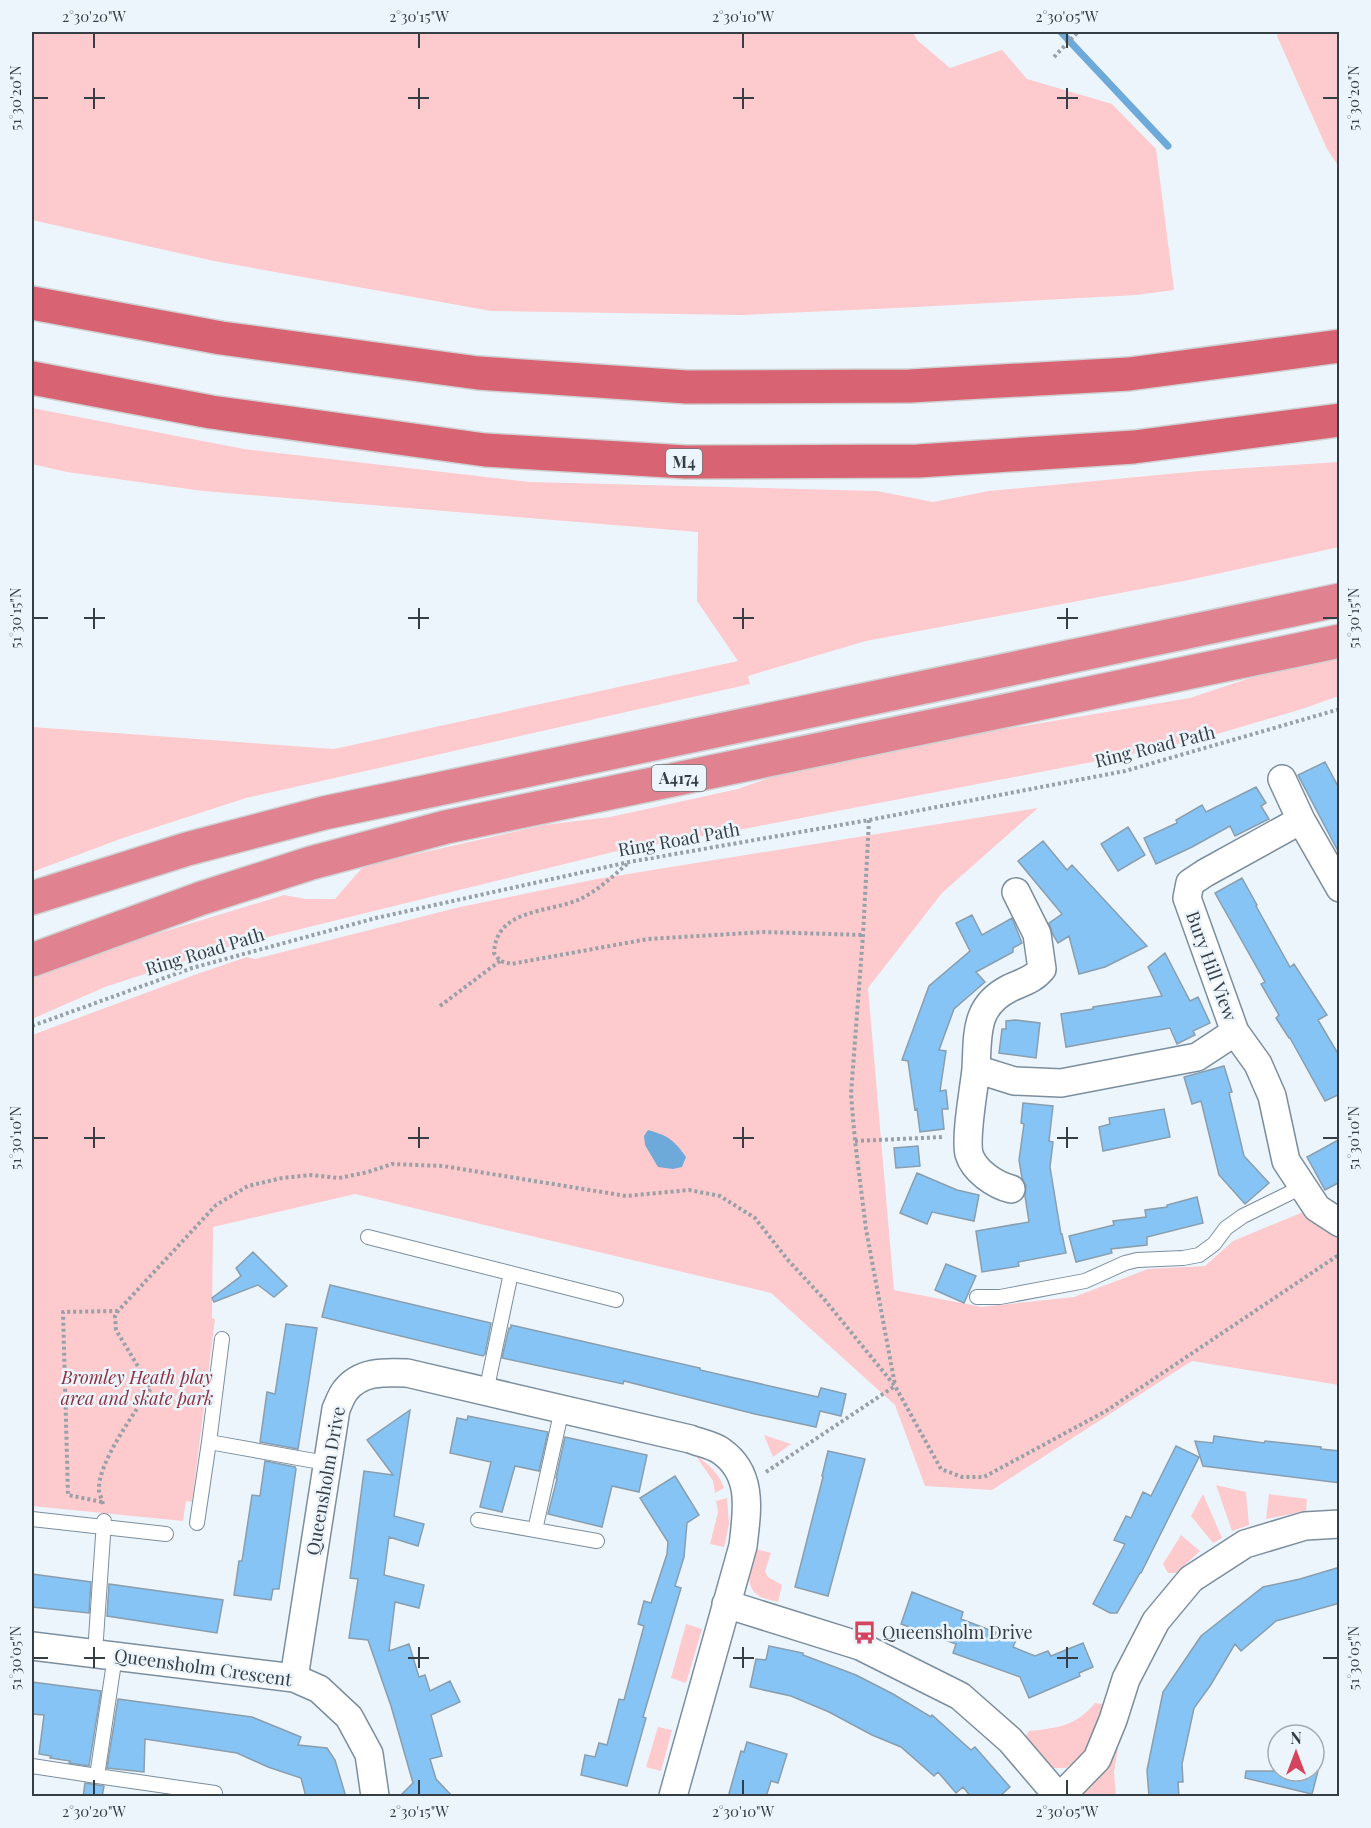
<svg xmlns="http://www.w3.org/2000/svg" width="1371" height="1828" viewBox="0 0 1371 1828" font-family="'Playfair Display',serif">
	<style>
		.green { fill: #fdcacd }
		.water { fill: #6daad9 }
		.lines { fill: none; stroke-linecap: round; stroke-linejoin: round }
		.stream { stroke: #6daad9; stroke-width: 7 }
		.building { fill: #85c4f4; stroke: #899eae; stroke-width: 1.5 }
		.service-casing { stroke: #7b8e9e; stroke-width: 16 }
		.minor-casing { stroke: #7b8e9e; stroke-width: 30 }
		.trunk-casing { stroke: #cfd1d2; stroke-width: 36 }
		.motorway-casing { stroke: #cfd1d2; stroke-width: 36 }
		.path { stroke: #99a1a8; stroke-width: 4; stroke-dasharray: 3 3; stroke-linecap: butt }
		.service { stroke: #fff; stroke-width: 14 }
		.minor { stroke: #fff; stroke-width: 27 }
		.trunk { stroke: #e0828f; stroke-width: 33 }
		.motorway { stroke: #d86373; stroke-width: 33 }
		.ticks { fill: none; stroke: #363e45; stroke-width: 2 }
		.labels { text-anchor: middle; stroke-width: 5; stroke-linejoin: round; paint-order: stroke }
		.shield { fill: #edf5fc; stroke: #6d757c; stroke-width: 1.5 }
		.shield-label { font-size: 16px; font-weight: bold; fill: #363e45 }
		.street-label { font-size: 18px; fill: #363e45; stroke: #edf5fc }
		.park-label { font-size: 18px; font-style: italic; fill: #8d3141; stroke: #edf5fc }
		.poi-label { font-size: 18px; fill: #363e45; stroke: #edf5fc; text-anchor: start }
		.neatline { fill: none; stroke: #363e45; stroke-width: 2 }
		.ticks-label { font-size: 15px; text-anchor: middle; fill: #363e45 }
	</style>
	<rect width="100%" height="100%" fill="#edf5fc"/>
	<path class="green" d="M 32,32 L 913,32 L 917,40 L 950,68 L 1002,50 L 1027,79 L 1112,104 L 1156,149 L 1174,290 L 1136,295 L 897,308 L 742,315 L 491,311 L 214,261 L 32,220 Z
		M 1277,32 L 1339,32 L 1339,167 L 1327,149 L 1277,36 Z
		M 32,408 L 244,449 L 530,482 L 877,491 L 933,502 L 989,491 L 1200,471 L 1339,462 L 1339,547 L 1189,580 L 866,641 L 748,676 L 750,684 L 246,798 L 123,838 L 32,872 L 32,727 L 334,749 L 738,661 L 697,601 L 698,532 L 203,491 L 67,472 L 32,464 Z
		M 1339,656 L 1339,696 L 1302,709 L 1197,740 L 1113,758 L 749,828 L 613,852 L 224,948 L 105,987 L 32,1019 L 32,979 L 94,953 L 284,895 L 306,899 L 335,899 L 362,868 L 390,860 L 544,825 L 610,817 L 738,789 L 792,770 L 864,753 L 1190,698 L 1253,677 Z
		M 1038,808 L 942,893 L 868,988 L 894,1290 L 982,1307 L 1074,1297 L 1148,1269 L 1205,1266 L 1233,1241 L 1303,1212 L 1339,1235 L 1339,1385 L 1192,1361 L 992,1490 L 925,1486 L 895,1405 L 771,1293 L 355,1194 L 213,1227 L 212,1318 L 215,1319 L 192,1502 L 186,1501 L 183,1521 L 32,1506 L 32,1035 L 197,974 L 247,957 L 255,959 L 460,907 L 597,879 Z
		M 764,1435 L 791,1444 L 773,1457 Z
		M 696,1456 C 708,1463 720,1475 724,1488 L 715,1493 L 713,1481 Z
		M 1216,1485 L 1246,1492 L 1249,1525 L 1232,1531 Z
		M 1203,1494 L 1222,1538 L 1213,1543 L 1191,1516 Z
		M 1269,1494 L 1307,1499 L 1306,1511 L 1266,1519 Z
		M 727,1498 L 729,1524 L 724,1547 L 710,1544 L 718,1512 L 716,1501 Z
		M 1181,1535 L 1200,1551 L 1176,1573 L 1168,1573 L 1163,1564 Z
		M 756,1549 L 771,1553 L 765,1571 L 768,1577 L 782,1585 L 778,1602 C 772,1600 764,1599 759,1596 C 742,1585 752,1564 756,1549 Z
		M 686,1624 L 702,1629 L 686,1683 L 671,1678 Z
		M 1095,1703 L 1103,1704 L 1096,1739 L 1082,1756 L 1066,1768 L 1051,1768 L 1022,1741 L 1029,1731 C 1058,1728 1076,1726 1095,1703 Z
		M 658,1727 L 672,1730 L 661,1771 L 646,1767 Z
		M 1113,1747 L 1118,1747 L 1114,1772 L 1116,1796 L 1082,1796 Z"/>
	<path class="water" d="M 648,1130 C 667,1135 674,1140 686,1157 L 682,1167 L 673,1169 L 658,1167 L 645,1145 L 644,1136 Z"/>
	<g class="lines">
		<path class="stream" d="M 1061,32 L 1168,146"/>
	</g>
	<path class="building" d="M 1325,762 L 1340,790 L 1340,855 L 1298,775 Z
		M 1256,787 L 1266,803 L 1261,806 L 1269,819 L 1235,836 L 1230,826 L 1192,847 L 1156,864 L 1144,838 L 1177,823 L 1176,820 L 1202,805 L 1206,812 Z
		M 1128,827 L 1145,855 L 1118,871 L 1101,844 Z
		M 1043,841 L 1067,870 L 1072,865 L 1147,946 L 1105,967 L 1079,974 L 1069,936 L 1058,943 L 1053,935 L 1049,923 L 1062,914 L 1018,861 Z
		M 1242,878 L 1257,905 L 1256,906 L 1290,967 L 1294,964 L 1327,1015 L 1318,1020 L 1340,1057 L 1340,1094 L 1325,1101 L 1290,1038 L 1289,1038 L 1276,1018 L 1279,1015 L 1261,984 L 1265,982 L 1215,893 Z
		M 972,915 L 982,935 L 1012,918 L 1022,943 L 1013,948 L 1013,952 L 976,972 L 985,982 L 954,1009 L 939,1050 L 946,1051 L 940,1091 L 946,1090 L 948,1109 L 942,1109 L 944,1129 L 920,1132 L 917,1109 L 915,1110 L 908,1061 L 902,1060 L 929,986 L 970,951 L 956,923 Z
		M 1165,953 L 1190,1001 L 1198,997 L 1210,1023 L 1193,1031 L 1195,1035 L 1177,1044 L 1170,1028 L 1066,1047 L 1061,1014 L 1093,1009 L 1093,1007 L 1162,996 L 1148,967 Z
		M 1015,1020 L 1040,1023 L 1036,1058 L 999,1053 L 1002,1029 L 1006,1029 L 1006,1021 Z
		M 1224,1066 L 1232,1092 L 1229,1093 L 1244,1156 L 1269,1183 L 1245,1204 L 1219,1175 L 1201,1101 L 1192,1104 L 1184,1077 Z
		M 1023,1103 L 1053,1106 L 1049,1141 L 1053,1142 L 1050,1167 L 1061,1234 L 1062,1234 L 1066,1253 L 1018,1262 L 1019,1266 L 982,1272 L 976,1231 L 1029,1222 L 1025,1196 L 1026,1186 L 1022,1178 L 1019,1160 L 1024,1124 L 1021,1123 Z
		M 1164,1109 L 1170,1137 L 1103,1151 L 1099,1127 L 1110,1124 L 1109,1118 Z
		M 1340,1139 L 1340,1182 L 1325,1190 L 1307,1157 Z
		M 918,1146 L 920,1166 L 896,1168 L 894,1148 Z
		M 917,1173 L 957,1190 L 979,1195 L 974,1221 L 932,1212 L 927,1224 L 900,1213 Z
		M 1197,1197 L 1203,1223 L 1147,1237 L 1147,1245 L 1111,1249 L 1112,1253 L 1076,1262 L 1069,1236 L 1114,1225 L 1113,1221 L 1146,1217 L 1145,1210 L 1167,1207 L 1167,1205 Z
		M 253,1252 L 287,1286 L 274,1297 L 258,1285 L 214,1302 L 212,1298 L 241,1276 L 236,1268 Z
		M 946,1264 L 976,1276 L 964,1303 L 935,1290 Z
		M 330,1285 L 491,1323 L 485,1354 L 483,1356 L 322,1317 Z
		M 286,1324 L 317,1328 L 298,1449 L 260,1442 L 267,1392 L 275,1394 Z
		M 511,1325 L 700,1368 L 700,1370 L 818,1397 L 821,1388 L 846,1394 L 841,1416 L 820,1411 L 816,1427 L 755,1414 L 624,1381 L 623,1384 L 502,1358 L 509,1328 L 511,1328 Z
		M 410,1410 L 394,1516 L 424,1524 L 418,1546 L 389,1537 L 384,1575 L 424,1585 L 419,1608 L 395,1602 L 389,1651 L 409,1644 L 419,1677 L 425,1675 L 430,1691 L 450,1681 L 460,1702 L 431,1715 L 442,1756 L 430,1759 L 436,1779 L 453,1797 L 399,1797 L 413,1783 L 391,1706 L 368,1640 L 349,1638 L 358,1579 L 350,1578 L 364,1471 L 393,1475 L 367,1440 Z
		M 468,1416 L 548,1432 L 539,1471 L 515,1466 L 502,1512 L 480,1507 L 491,1462 L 450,1453 L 457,1418 L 467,1420 Z
		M 1214,1436 L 1264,1443 L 1265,1441 L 1321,1447 L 1321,1449 L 1340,1451 L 1340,1483 L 1203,1466 L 1195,1441 L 1213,1443 Z
		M 565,1437 L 647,1455 L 639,1492 L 612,1486 L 602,1527 L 548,1514 L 557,1479 L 556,1478 Z
		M 1176,1446 L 1199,1457 L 1141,1573 L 1140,1573 L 1117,1613 L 1110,1613 L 1093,1604 L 1125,1544 L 1114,1540 L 1126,1516 L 1131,1518 L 1143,1492 L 1151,1496 Z
		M 828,1451 L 865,1459 L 828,1596 L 795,1587 L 823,1477 L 822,1476 Z
		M 265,1461 L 295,1467 L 296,1469 L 279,1589 L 273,1589 L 271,1600 L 234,1595 L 239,1561 L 242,1561 L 252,1495 L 260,1496 Z
		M 675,1476 L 699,1515 L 687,1523 L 684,1557 L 675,1586 L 681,1588 L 643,1717 L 646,1718 L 627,1786 L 581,1775 L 585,1755 L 595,1757 L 599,1743 L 607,1745 L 619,1699 L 624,1700 L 644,1626 L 638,1624 L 644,1601 L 651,1603 L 667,1554 L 668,1542 L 640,1498 Z
		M 1340,1567 L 1340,1603 L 1276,1621 L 1241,1651 L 1235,1644 L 1210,1686 L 1194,1708 L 1182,1764 L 1183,1782 L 1178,1782 L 1179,1797 L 1149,1797 L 1147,1770 L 1163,1692 L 1201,1636 L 1263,1587 L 1300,1579 Z
		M 32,1574 L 91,1582 L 89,1613 L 32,1607 Z
		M 109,1584 L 223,1600 L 217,1633 L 107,1616 Z
		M 912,1592 L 963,1612 L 961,1619 L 1016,1640 L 1013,1647 L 1035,1656 L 1048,1651 L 1051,1656 L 1083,1643 L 1093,1667 L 1079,1673 L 1080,1676 L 1029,1698 L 1020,1677 L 953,1653 L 956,1644 L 901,1624 Z
		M 769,1646 L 803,1653 L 803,1655 L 856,1675 L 893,1694 L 931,1717 L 932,1715 L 971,1750 L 975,1747 L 1010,1787 L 999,1797 L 971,1797 L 963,1787 L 956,1793 L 938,1772 L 934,1776 L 901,1747 L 872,1735 L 829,1712 L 791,1696 L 750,1687 L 756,1659 L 766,1660 Z
		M 32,1682 L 101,1691 L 89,1766 L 69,1763 L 70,1761 L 50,1758 L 51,1756 L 39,1754 L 44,1715 L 32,1714 Z
		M 118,1699 L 252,1717 L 301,1737 L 298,1745 L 327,1748 L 335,1760 L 346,1797 L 306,1797 L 301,1778 L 268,1767 L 237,1753 L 145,1739 L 144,1772 L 107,1768 Z
		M 747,1742 L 787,1754 L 778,1783 L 771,1781 L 766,1797 L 728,1797 L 741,1751 L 744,1752 Z
		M 1246,1771 L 1318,1771 L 1312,1794 L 1245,1778 Z
		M 85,1783 L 104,1786 L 102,1797 L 83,1797 Z"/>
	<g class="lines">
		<defs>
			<path id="service" d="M 368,1237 L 616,1300
				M 977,1297 L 1000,1297 L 1085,1281 L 1125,1263 L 1137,1260 L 1183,1258 L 1199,1255 L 1214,1244 L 1226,1228 L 1243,1216 L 1302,1187
				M 222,1339 L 209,1442 L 326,1463
				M 486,1392 L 511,1273
				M 562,1409 L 535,1530 L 597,1541
				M 32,1519 L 166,1534
				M 478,1520 L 535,1530
				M 197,1523 L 209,1442
				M 95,1653 L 104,1521
				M 115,1656 L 97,1776 L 215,1793
				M 32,1766 L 97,1776"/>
			<path id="minor" d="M 1282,779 L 1301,820 L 1205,873 L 1190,883 L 1187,898 L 1235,1032 L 1258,1064 L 1272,1096 L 1286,1161 L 1317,1208 L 1340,1223
				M 1301,820 L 1340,888
				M 1016,892 L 1037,934 L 1042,969 C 1033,980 1023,982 1010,988 C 974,1006 978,1034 976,1069 L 1014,1081 L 1061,1083 L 1197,1057 L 1235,1032
				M 976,1069 C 974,1089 965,1136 969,1154 C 974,1171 995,1185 1011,1189
				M 726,1604 L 860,1646 L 960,1696 L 1010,1740 L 1058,1796
				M 32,1646 L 294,1678 L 319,1689 L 349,1717 L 369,1754 L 375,1796
				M 294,1678 L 336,1409 C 339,1403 341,1396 345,1391 C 360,1371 384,1372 407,1373 L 690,1439 C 700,1443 713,1445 721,1451 C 754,1474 747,1511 743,1546 L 673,1796
				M 1061,1796 L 1097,1759 L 1113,1720 L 1126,1679 L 1156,1621 L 1191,1579 L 1245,1544 L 1305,1526 L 1340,1524"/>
			<path id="trunk" d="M 32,898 L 187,849 L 324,813 L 1340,600
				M 32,960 L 202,898 L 311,863 L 446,827 L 1340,641"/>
			<path id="motorway" d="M 32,303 L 221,338 L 478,373 L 687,387 L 910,386 L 1129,374 L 1340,346
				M 32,378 L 211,412 L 485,450 L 686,462 L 918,461 L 1134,447 L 1340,420"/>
		</defs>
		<use href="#service" class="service-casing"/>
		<use href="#minor" class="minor-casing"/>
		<use href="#trunk" class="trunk-casing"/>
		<use href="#motorway" class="motorway-casing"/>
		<path class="path" d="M 1054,57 L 1077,33
			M 869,820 L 863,935 L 851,1094 L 855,1141 L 866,1229 L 895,1385
			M 627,864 C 612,877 596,892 578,900 C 546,913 496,909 494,953 L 500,961 L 511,964 L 648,939 L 764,932 L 863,935
			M 440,1006 L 500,961
			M 32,1026 L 192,968 L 376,918 L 629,862 L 869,820 L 1125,771 L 1340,709
			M 855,1141 L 944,1137
			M 766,1472 L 895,1386
			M 102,1502 L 68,1495 L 63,1312 L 117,1311
			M 103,1504 C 102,1500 100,1495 99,1491 C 97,1463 136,1411 151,1388 L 116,1330 L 115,1316 L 118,1311 L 216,1205 L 248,1186 L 282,1178 L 311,1175 L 339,1178 L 368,1172 L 392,1164 L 443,1166 L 626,1196 L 689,1190 L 720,1196 L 755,1218 L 787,1259 L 824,1299 L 895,1386 L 941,1469 L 962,1477 L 984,1477 L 1106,1411 L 1340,1254"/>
		<use href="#service" class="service"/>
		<use href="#minor" class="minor"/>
		<use href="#trunk" class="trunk"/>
		<use href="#motorway" class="motorway"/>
	</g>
	<path class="ticks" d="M 94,33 L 94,48M 419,33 L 419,48M 743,33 L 743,48M 1067,33 L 1067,48M 94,88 L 94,109M 419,88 L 419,109M 743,88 L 743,109M 1067,88 L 1067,109M 33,98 L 48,98M 84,98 L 105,98M 408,98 L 429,98M 733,98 L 754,98M 1057,98 L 1078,98M 1323,98 L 1338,98M 94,608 L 94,629M 419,608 L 419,629M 743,608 L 743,629M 1067,608 L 1067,629M 33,618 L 48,618M 84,618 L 105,618M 408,618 L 429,618M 733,618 L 754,618M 1057,618 L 1078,618M 1323,618 L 1338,618M 94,1127 L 94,1148M 419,1127 L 419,1148M 743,1127 L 743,1148M 1067,1127 L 1067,1148M 33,1138 L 48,1138M 84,1138 L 105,1138M 408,1138 L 429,1138M 733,1138 L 754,1138M 1057,1138 L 1078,1138M 1323,1138 L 1338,1138M 94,1647 L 94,1668M 419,1647 L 419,1668M 743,1647 L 743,1668M 1067,1647 L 1067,1668M 33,1658 L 48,1658M 84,1658 L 105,1658M 408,1658 L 429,1658M 733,1658 L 754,1658M 1057,1658 L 1078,1658M 1323,1658 L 1338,1658M 94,1780 L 94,1795M 419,1780 L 419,1795M 743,1780 L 743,1795M 1067,1780 L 1067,1795"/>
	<defs>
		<symbol id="bus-bare" viewBox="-9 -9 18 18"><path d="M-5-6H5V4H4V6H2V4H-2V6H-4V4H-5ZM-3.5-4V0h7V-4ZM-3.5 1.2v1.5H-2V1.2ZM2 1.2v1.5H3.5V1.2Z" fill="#d5445f" stroke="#edf5fc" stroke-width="2.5" paint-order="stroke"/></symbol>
	</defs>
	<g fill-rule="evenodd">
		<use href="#bus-bare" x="848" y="1616" width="33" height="33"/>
	</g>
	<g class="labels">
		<g class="shield">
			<rect x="666" y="449" width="36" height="26" rx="4.5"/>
			<rect x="652" y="765" width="54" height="26" rx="4.5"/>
		</g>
		<g class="shield-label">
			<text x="684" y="468">M4</text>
			<text x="679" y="784">A4174</text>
		</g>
		<g class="street-label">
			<text transform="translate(1155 747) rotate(-14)" y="6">Ring Road Path</text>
			<text transform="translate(679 840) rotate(-10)" y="6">Ring Road Path</text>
			<text transform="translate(205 952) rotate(-17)" y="6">Ring Road Path</text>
			<text transform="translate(1211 966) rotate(70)" y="6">Bury Hill View</text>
			<text transform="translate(326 1481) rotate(-80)" y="6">Queensholm Drive</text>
			<text transform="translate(203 1668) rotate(8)" y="6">Queensholm Crescent</text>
		</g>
		<g class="park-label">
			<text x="137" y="1384">Bromley Heath play<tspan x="137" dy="21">area and skate park</tspan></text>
		</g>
		<g class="poi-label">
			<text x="882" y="1639">Queensholm Drive</text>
		</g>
	</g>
	<rect width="1371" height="1828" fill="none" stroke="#edf5fc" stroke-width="66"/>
	<g transform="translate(1296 1753)"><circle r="28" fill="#edf5fc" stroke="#a4acb3" stroke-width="1.5"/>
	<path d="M0-4.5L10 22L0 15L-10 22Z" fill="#d5445f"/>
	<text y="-9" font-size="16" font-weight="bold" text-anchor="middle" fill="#363e45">N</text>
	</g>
	<rect x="33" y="33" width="1305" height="1762" class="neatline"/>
	<g class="ticks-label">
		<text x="94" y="22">2°30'20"W</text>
		<text x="419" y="22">2°30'15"W</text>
		<text x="743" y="22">2°30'10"W</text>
		<text x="1067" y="22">2°30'05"W</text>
		<text transform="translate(16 98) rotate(-90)" y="5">51°30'20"N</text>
		<text transform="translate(1354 98) rotate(-90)" y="5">51°30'20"N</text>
		<text transform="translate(16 618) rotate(-90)" y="5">51°30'15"N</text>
		<text transform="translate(1354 618) rotate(-90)" y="5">51°30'15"N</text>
		<text transform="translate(16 1138) rotate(-90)" y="5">51°30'10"N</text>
		<text transform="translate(1354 1138) rotate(-90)" y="5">51°30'10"N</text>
		<text transform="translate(16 1658) rotate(-90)" y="5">51°30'05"N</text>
		<text transform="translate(1354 1658) rotate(-90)" y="5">51°30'05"N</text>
		<text x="94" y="1817">2°30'20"W</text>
		<text x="419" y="1817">2°30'15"W</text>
		<text x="743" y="1817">2°30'10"W</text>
		<text x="1067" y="1817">2°30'05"W</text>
	</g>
</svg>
